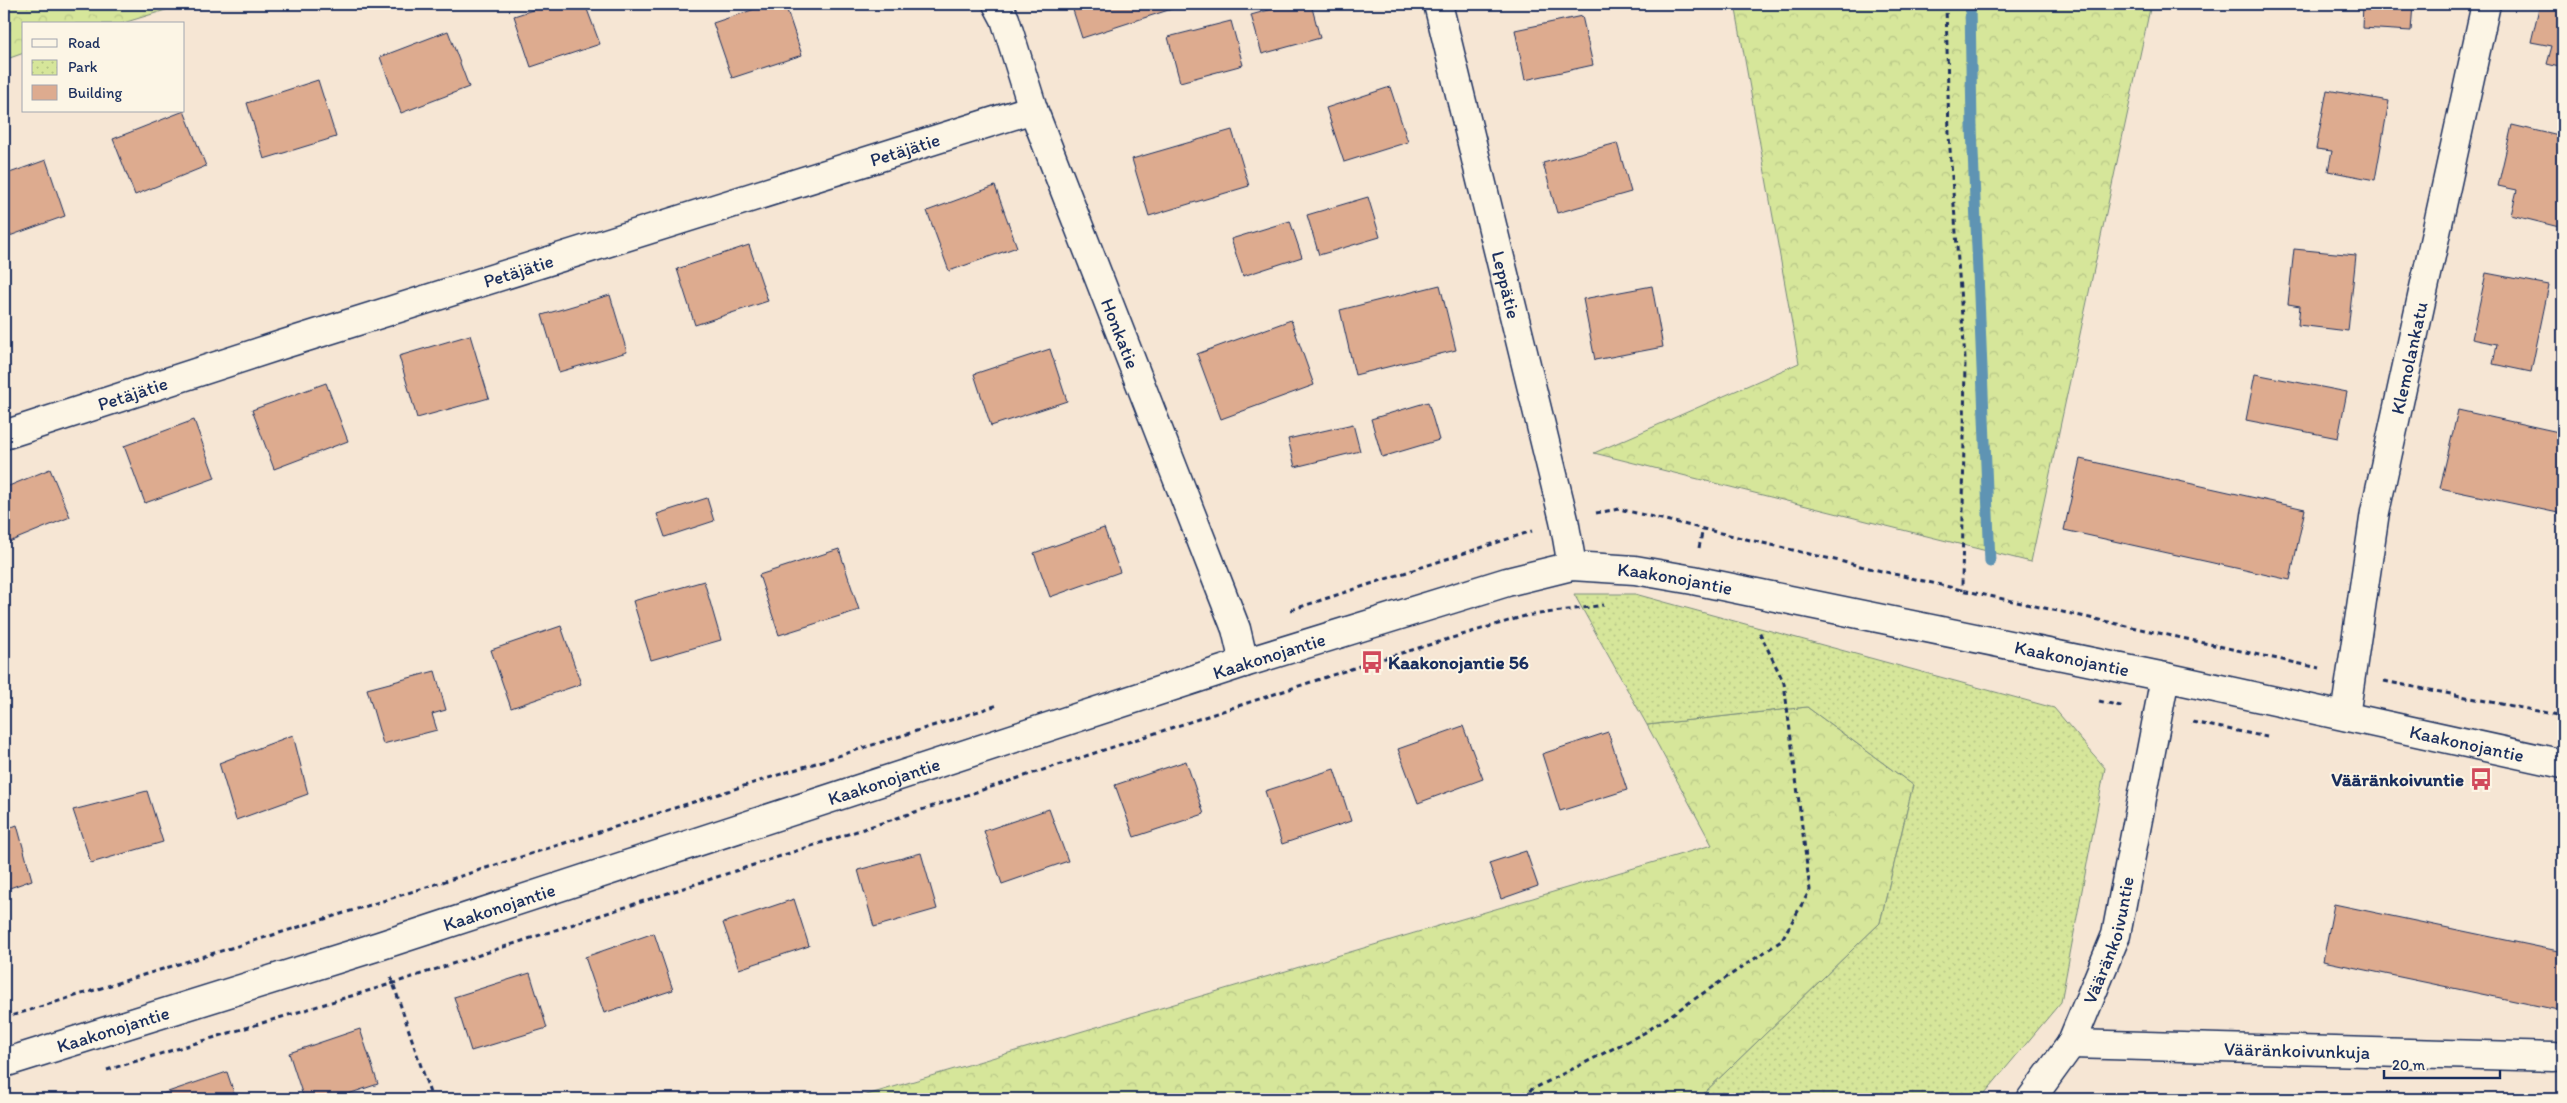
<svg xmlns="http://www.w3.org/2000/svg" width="2567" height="1103" viewBox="0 0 2567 1103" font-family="Itim,sans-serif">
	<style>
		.forest { fill: url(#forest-crowns); stroke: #788a7c }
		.park { fill: url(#park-dots); stroke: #788a7c }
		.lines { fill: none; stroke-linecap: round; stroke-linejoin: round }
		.stream { stroke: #5e94b3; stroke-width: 11 }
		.building { fill: #ddab8f; stroke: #1b2f5e }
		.street-casing { stroke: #1b2f5e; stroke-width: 31 }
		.path { stroke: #1b2f5e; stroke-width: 3; stroke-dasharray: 5 4; stroke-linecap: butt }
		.street { stroke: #fcf5e5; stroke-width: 28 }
		.labels { text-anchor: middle; stroke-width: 4; stroke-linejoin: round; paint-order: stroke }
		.street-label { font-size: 19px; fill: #1b2f5e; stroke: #fcf5e5 }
		.poi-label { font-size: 19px; font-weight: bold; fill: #1b2f5e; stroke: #fcf5e5; text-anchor: start }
	</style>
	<defs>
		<pattern id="forest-crowns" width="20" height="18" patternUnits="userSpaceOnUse" patternTransform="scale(1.25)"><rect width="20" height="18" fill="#d6e69a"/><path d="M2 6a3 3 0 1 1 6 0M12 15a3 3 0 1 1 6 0" fill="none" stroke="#b7c687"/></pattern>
		<pattern id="park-dots" width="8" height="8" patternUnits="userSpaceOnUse" patternTransform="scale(1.25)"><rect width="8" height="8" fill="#d6e69a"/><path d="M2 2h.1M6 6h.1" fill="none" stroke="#b7c687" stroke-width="1.8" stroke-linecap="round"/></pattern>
	</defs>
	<rect width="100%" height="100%" fill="#f6e6d4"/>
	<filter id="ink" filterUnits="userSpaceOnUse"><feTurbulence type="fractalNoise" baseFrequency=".02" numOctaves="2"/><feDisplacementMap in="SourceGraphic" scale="10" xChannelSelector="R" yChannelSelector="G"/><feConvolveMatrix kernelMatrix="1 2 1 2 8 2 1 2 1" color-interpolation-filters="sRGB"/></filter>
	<g filter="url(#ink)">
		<path class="forest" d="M 4,4 L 185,4 L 120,24 L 24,24 L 24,53 L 4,60 Z
			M 1735,4 L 2151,4 L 2031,562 L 1594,453 L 1799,363 Z
			M 1807,707 L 1913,785 L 1880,923 L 1698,1099 L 853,1099 L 1712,845 L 1647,725 Z"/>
		<path class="park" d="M 1574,594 L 1635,594 L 2054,708 L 2105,768 L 2061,1002 L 1980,1099 L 1698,1099 L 1880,923 L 1913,785 L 1807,707 L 1647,725 Z"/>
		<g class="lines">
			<path class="stream" d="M 1970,4 L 1972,127 L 1990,562"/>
		</g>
		<path class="building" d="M 551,4 L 585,4 L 600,44 L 531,67 L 514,16 Z
			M 770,4 L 785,4 L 802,55 L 732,78 L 713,23 Z
			M 1071,4 L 1187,4 L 1082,38 Z
			M 1290,4 L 1311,4 L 1320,38 L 1262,54 L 1251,15 Z
			M 2363,4 L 2413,4 L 2411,31 L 2362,28 Z
			M 2540,4 L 2563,4 L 2563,68 L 2547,64 L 2552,46 L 2531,42 Z
			M 1582,16 L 1593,65 L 1525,80 L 1515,30 Z
			M 1231,21 L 1243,65 L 1180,82 L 1168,37 Z
			M 448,31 L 469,87 L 401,113 L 380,57 Z
			M 318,80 L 336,137 L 264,159 L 247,103 Z
			M 1390,87 L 1408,142 L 1344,162 L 1326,108 Z
			M 2327,90 L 2389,101 L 2375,180 L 2328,171 L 2332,151 L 2316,149 Z
			M 184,111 L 206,166 L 135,195 L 113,139 Z
			M 2512,125 L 2563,137 L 2563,228 L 2511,215 L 2517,190 L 2498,186 Z
			M 1232,130 L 1249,186 L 1149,216 L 1132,159 Z
			M 1617,143 L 1631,192 L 1557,213 L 1543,163 Z
			M 46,160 L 65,216 L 4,238 L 4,175 Z
			M 995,186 L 1017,247 L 949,271 L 927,211 Z
			M 1368,197 L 1380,237 L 1319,255 L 1307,215 Z
			M 1290,221 L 1302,257 L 1243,276 L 1231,239 Z
			M 749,245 L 768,301 L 695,325 L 677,269 Z
			M 2294,249 L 2356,255 L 2348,331 L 2298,325 L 2300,306 L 2288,304 Z
			M 2486,273 L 2549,285 L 2531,372 L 2493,364 L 2497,344 L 2472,339 Z
			M 1440,285 L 1456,350 L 1355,375 L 1340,310 Z
			M 1652,286 L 1663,347 L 1595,360 L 1583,299 Z
			M 610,295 L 627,352 L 559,372 L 542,315 Z
			M 1291,320 L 1314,385 L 1221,419 L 1197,354 Z
			M 470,335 L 489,398 L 417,418 L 399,356 Z
			M 1050,349 L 1067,401 L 991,426 L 974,374 Z
			M 2255,374 L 2347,392 L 2338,438 L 2246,420 Z
			M 326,383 L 348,441 L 274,469 L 252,410 Z
			M 1428,402 L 1439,440 L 1382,457 L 1371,419 Z
			M 2458,410 L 2563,433 L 2563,514 L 2440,488 Z
			M 194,420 L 215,478 L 145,503 L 124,446 Z
			M 1353,424 L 1360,451 L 1295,467 L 1288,439 Z
			M 2080,459 L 2305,509 L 2290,580 L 2064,530 Z
			M 50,469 L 70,517 L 4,544 L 4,488 Z
			M 707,498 L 714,521 L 665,537 L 657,514 Z
			M 1104,528 L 1120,572 L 1050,597 L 1034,553 Z
			M 839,549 L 859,610 L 779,635 L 759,575 Z
			M 704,581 L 721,640 L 651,660 L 633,601 Z
			M 561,626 L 581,684 L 511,708 L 491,650 Z
			M 435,671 L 446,710 L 432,714 L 437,730 L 383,744 L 367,689 Z
			M 1463,726 L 1483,779 L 1418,803 L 1398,749 Z
			M 1608,732 L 1627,790 L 1560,811 L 1542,754 Z
			M 293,735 L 308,794 L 236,820 L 219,763 Z
			M 1186,761 L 1204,814 L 1134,837 L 1115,785 Z
			M 1334,769 L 1351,821 L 1282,844 L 1265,791 Z
			M 147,791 L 163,842 L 91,863 L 73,810 Z
			M 1049,809 L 1068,861 L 1002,884 L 984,831 Z
			M 17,825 L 32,880 L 4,890 L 4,830 Z
			M 1526,851 L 1538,886 L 1501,899 L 1489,863 Z
			M 921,853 L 937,909 L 874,927 L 858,870 Z
			M 794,899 L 809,946 L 739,969 L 723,923 Z
			M 2334,904 L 2563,952 L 2563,1011 L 2323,961 Z
			M 654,933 L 673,990 L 604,1013 L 585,957 Z
			M 530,973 L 547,1028 L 471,1051 L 454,997 Z
			M 360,1029 L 378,1084 L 333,1099 L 304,1099 L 289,1053 Z
			M 227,1072 L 236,1099 L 157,1099 L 156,1096 Z"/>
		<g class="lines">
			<defs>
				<g id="street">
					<path id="s1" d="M 997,4 L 1005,19 L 1033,109 L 1236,629 L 1244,663"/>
					<path id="s2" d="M 1438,4 L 1564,520 L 1572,566"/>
					<path id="s3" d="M 4,435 L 281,345 L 1033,109"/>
					<path id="s4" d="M 2345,716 L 2375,512 L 2486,4"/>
					<path id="s5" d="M 2071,1044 L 2554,1057"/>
					<path id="s6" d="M 4,1063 L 379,946 L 1244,663 L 1507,582 L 1572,566 L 1635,570 L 1693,580 L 2165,677 L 2563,764"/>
					<path id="s7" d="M 2031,1099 L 2071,1044 L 2116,935 L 2165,677"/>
				</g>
			</defs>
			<use href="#street" class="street-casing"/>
			<path class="path" d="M 1946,4 L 1949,135 L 1965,359 L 1962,590
				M 1596,513 L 1619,509 L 1962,590 L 2319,668
				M 1699,548 L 1703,528
				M 1291,610 L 1532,531
				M 2384,681 L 2563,716
				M 2099,701 L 2125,707
				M 2192,722 L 2267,737
				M 391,977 L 432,1099
				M 4,1018 L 370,905 L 998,705
				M 107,1070 L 394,983 L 1372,662 L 1525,616 L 1604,605
				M 1513,1099 L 1644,1033 L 1781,941 L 1810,890 L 1784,683 L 1758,629"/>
			<use href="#street" class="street"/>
		</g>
	</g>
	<defs>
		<symbol id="bus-bare" viewBox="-9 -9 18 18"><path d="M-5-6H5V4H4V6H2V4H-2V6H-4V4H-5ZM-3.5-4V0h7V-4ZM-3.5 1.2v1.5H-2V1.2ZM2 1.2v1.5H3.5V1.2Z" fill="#d1495b" stroke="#fcf5e5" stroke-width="2.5" paint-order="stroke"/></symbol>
	</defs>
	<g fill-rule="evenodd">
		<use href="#bus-bare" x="1356" y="646" width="32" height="32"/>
		<use href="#bus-bare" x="2465" y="763" width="32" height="32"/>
	</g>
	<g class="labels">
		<g class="street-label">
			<text dy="7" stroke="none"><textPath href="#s3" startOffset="945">Petäjätie</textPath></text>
			<text dy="7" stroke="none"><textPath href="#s3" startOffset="540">Petäjätie</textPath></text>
			<text dy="7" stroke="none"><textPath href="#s2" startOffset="289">Leppätie</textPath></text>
			<text dy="7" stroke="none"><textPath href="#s1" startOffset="352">Honkatie</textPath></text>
			<text dy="7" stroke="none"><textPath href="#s4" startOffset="364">Klemolankatu</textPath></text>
			<text dy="7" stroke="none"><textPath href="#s3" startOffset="135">Petäjätie</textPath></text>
			<text dy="7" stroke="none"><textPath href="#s6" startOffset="1749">Kaakonojantie</textPath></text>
			<text dy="7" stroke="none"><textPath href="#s6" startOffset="1329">Kaakonojantie</textPath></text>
			<text dy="7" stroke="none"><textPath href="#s6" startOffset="2154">Kaakonojantie</textPath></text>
			<text dy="7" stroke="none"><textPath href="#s6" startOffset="2558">Kaakonojantie</textPath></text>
			<text dy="7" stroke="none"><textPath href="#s6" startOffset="924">Kaakonojantie</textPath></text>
			<text dy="7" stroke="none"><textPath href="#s6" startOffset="519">Kaakonojantie</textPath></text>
			<text dy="7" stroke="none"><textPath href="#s7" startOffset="179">Vääränkoivuntie</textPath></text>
			<text dy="7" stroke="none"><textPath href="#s6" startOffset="114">Kaakonojantie</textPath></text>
			<text dy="7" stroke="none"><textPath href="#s5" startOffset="226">Vääränkoivunkuja</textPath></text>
		</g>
		<g class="poi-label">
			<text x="1388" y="669">Kaakonojantie 56</text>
			<text x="2464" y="786" text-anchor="end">Vääränkoivuntie</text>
		</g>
	</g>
	<rect width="2567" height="1103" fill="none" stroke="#fcf5e5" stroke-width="20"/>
	<rect x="10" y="10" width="2547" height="1083" fill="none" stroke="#1b2f5e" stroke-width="2" filter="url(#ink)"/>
	<rect x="22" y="22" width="162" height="90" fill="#fcf5e5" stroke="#a2a6af"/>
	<rect x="32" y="39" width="25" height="8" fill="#fcf5e5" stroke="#a2a6af"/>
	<text x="68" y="48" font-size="15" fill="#1b2f5e">Road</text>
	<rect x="32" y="60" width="25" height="15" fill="url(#park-dots)" stroke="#a2a6af"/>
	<text x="68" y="72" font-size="15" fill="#1b2f5e">Park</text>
	<rect x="32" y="85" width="25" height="15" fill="#ddab8f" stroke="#a2a6af"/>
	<text x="68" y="98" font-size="15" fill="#1b2f5e">Building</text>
	<path d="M2384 1070v8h116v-8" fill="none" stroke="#1b2f5e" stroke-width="2.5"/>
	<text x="2392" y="1070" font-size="15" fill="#1b2f5e" stroke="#fcf5e5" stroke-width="4" paint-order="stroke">20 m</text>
</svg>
